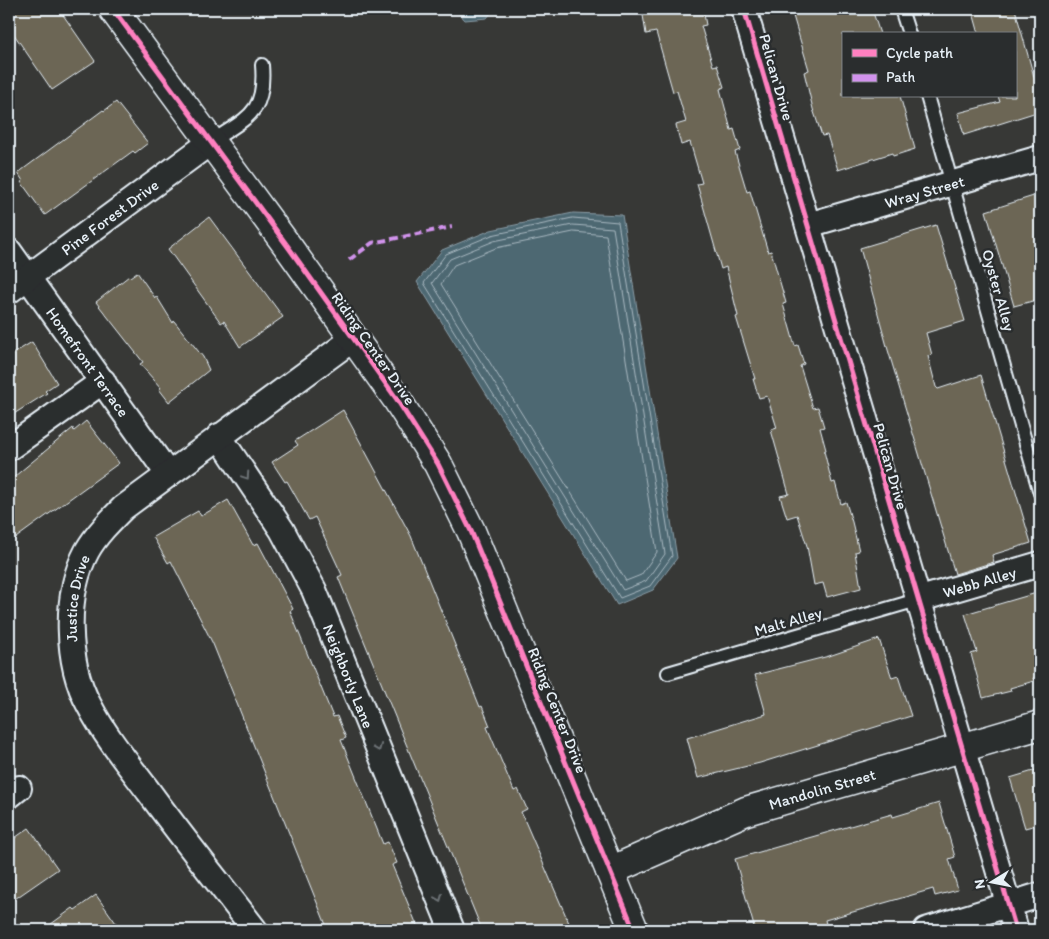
<svg xmlns="http://www.w3.org/2000/svg" width="1049" height="939" viewBox="0 0 1049 939" font-family="Itim,sans-serif">
	<style>
		.water { fill: #4d6772; stroke: #8b9ea8 }
		.lines { fill: none; stroke-linecap: round; stroke-linejoin: round }
		.shore { stroke: #aabac2; stroke-width: 1 }
		.building { fill: #6c6655; stroke: #e8f1f8 }
		.service-casing { stroke: #e8f1f8; stroke-width: 16 }
		.minor-casing { stroke: #e8f1f8; stroke-width: 28 }
		.tertiary-casing { stroke: #e8f1f8; stroke-width: 31 }
		.service { stroke: #2a2d2e; stroke-width: 12 }
		.minor { stroke: #2a2d2e; stroke-width: 24 }
		.tertiary { stroke: #2a2d2e; stroke-width: 28 }
		.quiet { stroke: #d193ec; stroke-width: 4; stroke-dasharray: 8 4; stroke-linecap: butt }
		.cycleway-casing { stroke: #2a2d2e; stroke-width: 8 }
		.cycleway { stroke: #ff80c0; stroke-width: 5 }
		.oneway { stroke: #6c7275 }
		.labels { text-anchor: middle; stroke-width: 5; stroke-linejoin: round; paint-order: stroke }
		.street-label { font-size: 16px; fill: #e8f1f8; stroke: #2a2d2e }
	</style>
	<rect width="100%" height="100%" fill="#373836"/>
	<filter id="ink" filterUnits="userSpaceOnUse"><feTurbulence type="fractalNoise" baseFrequency=".02" numOctaves="2"/><feDisplacementMap in="SourceGraphic" scale="10" xChannelSelector="R" yChannelSelector="G"/><feConvolveMatrix kernelMatrix="1 2 1 2 8 2 1 2 1" color-interpolation-filters="sRGB"/></filter>
	<g filter="url(#ink)">
		<path class="water" d="M 455,9 L 494,9 L 487,18 L 465,20 Z
			M 573,213 L 622,215 L 677,558 L 653,590 L 617,605 L 417,282 L 442,250 L 491,230 Z"/>
		<g class="lines">
			<path class="shore" d="M 573,218 L 618,222 L 672,556 L 650,586 L 620,598 L 424,283 L 446,254 L 492,235 Z
				M 573,225 L 613,228 L 665,554 L 646,581 L 623,590 L 432,283 L 450,259 L 494,241 Z
				M 574,232 L 606,235 L 657,552 L 641,575 L 626,581 L 441,284 L 454,265 L 496,248 Z"/>
		</g>
		<path class="building" d="M 9,9 L 59,9 L 95,61 L 52,90 L 9,27 Z
			M 642,9 L 703,9 L 706,25 L 701,26 L 713,66 L 717,65 L 724,87 L 720,89 L 731,130 L 734,129 L 740,150 L 735,152 L 747,192 L 750,191 L 768,252 L 771,251 L 786,303 L 783,304 L 795,346 L 798,345 L 804,364 L 800,366 L 813,408 L 818,407 L 824,427 L 820,428 L 826,450 L 824,451 L 832,483 L 835,482 L 841,504 L 846,502 L 852,522 L 859,551 L 855,552 L 861,588 L 827,597 L 823,583 L 814,585 L 807,546 L 797,515 L 787,518 L 780,496 L 789,494 L 771,430 L 777,428 L 767,396 L 759,398 L 753,379 L 755,379 L 736,317 L 738,316 L 726,267 L 721,269 L 697,184 L 702,183 L 690,142 L 681,145 L 676,125 L 686,122 L 677,91 L 673,92 L 656,32 L 646,34 Z
			M 791,9 L 872,9 L 880,34 L 843,34 L 843,96 L 900,96 L 915,149 L 893,156 L 892,153 L 838,170 L 827,135 L 822,136 L 813,109 L 804,72 L 809,70 Z
			M 972,9 L 1015,9 L 1040,98 L 1040,111 L 964,135 L 958,113 L 1000,102 L 998,96 L 1015,96 L 1015,34 L 979,34 Z
			M 116,102 L 148,143 L 135,153 L 133,151 L 45,215 L 21,182 L 23,181 L 18,173 L 103,110 L 104,111 Z
			M 1040,194 L 1040,299 L 1014,306 L 986,211 Z
			M 209,217 L 283,317 L 240,347 L 224,321 L 221,323 L 168,249 Z
			M 936,225 L 965,321 L 926,333 L 932,355 L 928,356 L 936,387 L 938,389 L 981,375 L 1031,543 L 992,555 L 994,562 L 955,574 L 888,350 L 860,248 Z
			M 137,272 L 155,298 L 157,297 L 173,323 L 174,321 L 203,357 L 209,370 L 169,402 L 159,389 L 161,388 L 140,364 L 143,362 L 96,302 L 129,276 L 130,277 Z
			M 32,342 L 57,383 L 45,391 L 47,393 L 9,417 L 9,356 Z
			M 343,410 L 411,536 L 480,707 L 482,706 L 490,726 L 487,727 L 514,791 L 518,789 L 527,809 L 521,812 L 572,930 L 482,930 L 338,577 L 342,575 L 315,517 L 309,520 L 287,481 L 285,482 L 272,462 L 298,445 L 295,441 Z
			M 86,421 L 119,463 L 9,543 L 9,481 L 73,428 L 74,431 Z
			M 228,500 L 253,545 L 258,543 L 293,609 L 290,611 L 333,717 L 337,716 L 346,738 L 341,740 L 383,844 L 388,842 L 397,863 L 392,865 L 419,930 L 328,930 L 213,644 L 171,561 L 168,563 L 153,537 L 198,511 L 201,516 Z
			M 1040,592 L 1040,676 L 1033,678 L 1034,681 L 1010,688 L 1011,691 L 983,698 L 971,654 L 977,652 L 965,614 Z
			M 879,639 L 892,678 L 898,676 L 911,716 L 760,763 L 698,778 L 687,738 L 766,714 L 755,675 L 829,656 Z
			M 1040,769 L 1040,824 L 1025,828 L 1010,778 Z
			M 939,803 L 955,857 L 949,859 L 958,890 L 935,896 L 933,889 L 825,920 L 826,924 L 804,930 L 755,930 L 735,859 L 892,814 L 893,817 Z
			M 29,828 L 58,869 L 9,903 L 9,842 Z
			M 96,895 L 121,930 L 43,930 L 73,908 L 75,910 Z"/>
		<g class="lines">
			<defs>
				<path id="service" d="M 901,9 L 909,34
					M 927,96 L 1040,493
					M 211,142 C 247,117 266,114 262,65
					M 668,673 L 917,600"/>
				<g id="minor">
					<path d="M 744,9 L 1016,930"/>
					<path id="s1" d="M 808,225 L 1040,158"/>
					<path id="s2" d="M 9,251 L 168,474"/>
					<path id="s3" d="M 9,291 L 211,142"/>
					<path id="s4" d="M 219,436 L 282,530 L 314,590 L 452,930"/>
					<path d="M 9,448 L 103,381"/>
					<path id="s5" d="M 917,600 L 1040,564"/>
					<path d="M 9,796 L 19,788"/>
					<path id="s6" d="M 255,930 C 220,884 183,839 149,792 C 128,764 105,736 89,705 C 66,663 64,594 87,551 C 96,535 110,521 123,508 L 353,339"/>
					<path d="M 926,930 L 1040,895"/>
				</g>
				<g id="tertiary">
					<path d="M 113,9 L 289,248 L 396,398 L 438,464 L 471,531 L 634,930"/>
					<path id="s7" d="M 610,871 L 746,811 L 1040,725"/>
				</g>
			</defs>
			<use href="#service" class="service-casing"/>
			<use href="#minor" class="minor-casing"/>
			<use href="#tertiary" class="tertiary-casing"/>
			<use href="#service" class="service"/>
			<use href="#minor" class="minor"/>
			<use href="#tertiary" class="tertiary"/>
			<path class="quiet" d="M 349,260 L 372,243 L 452,227"/>
			<defs>
				<path id="cycleway" d="M 113,9 L 289,248 L 396,398 L 438,464 L 471,531 L 634,930
					M 744,9 L 1016,930"/>
			</defs>
			<use href="#cycleway" class="cycleway-casing"/>
			<use href="#cycleway" class="cycleway"/>
		</g>
		<defs><path id="oneway-chevron" d="M-2-3.5L2.5 0L-2 3.5" fill="none" stroke-width="1.6" stroke-linecap="round" stroke-linejoin="round" transform="scale(1.25)"/></defs>
		<g class="oneway">
			<use href="#oneway-chevron" transform="translate(246 476) rotate(56)"/>
			<use href="#oneway-chevron" transform="translate(378 748) rotate(68)"/>
			<use href="#oneway-chevron" transform="translate(439 898) rotate(68)"/>
		</g>
	</g>
	<g class="labels">
		<g class="street-label">
			<text transform="translate(777 77) rotate(74)" y="6">Pelican Drive</text>
			<text dy="6" stroke="none"><textPath href="#s1" startOffset="121">Wray Street</textPath></text>
			<text dy="6" stroke="none"><textPath href="#s3" startOffset="125">Pine Forest Drive</textPath></text>
			<text transform="translate(999 290) rotate(74)" y="6">Oyster Alley</text>
			<text transform="translate(374 348) rotate(55)" y="6">Riding Center Drive</text>
			<text dy="6" stroke="none"><textPath href="#s2" startOffset="136">Homefront Terrace</textPath></text>
			<text transform="translate(891 466) rotate(74)" y="6">Pelican Drive</text>
			<text dy="6" stroke="none"><textPath href="#s5" startOffset="65">Webb Alley</textPath></text>
			<text dy="6" stroke="none"><textPath href="#s6" startOffset="390">Justice Drive</textPath></text>
			<text transform="translate(788 621) rotate(-16)" y="6">Malt Alley</text>
			<text dy="6" stroke="none"><textPath href="#s4" startOffset="274">Neighborly Lane</textPath></text>
			<text transform="translate(558 710) rotate(68)" y="6">Riding Center Drive</text>
			<text dy="6" stroke="none"><textPath href="#s7" startOffset="228">Mandolin Street</textPath></text>
		</g>
	</g>
	<rect width="1049" height="939" fill="none" stroke="#2a2d2e" stroke-width="30"/>
	<rect x="15" y="15" width="1019" height="909" fill="none" stroke="#e8f1f8" stroke-width="2" filter="url(#ink)"/>
	<rect x="842" y="32" width="175" height="65" fill="#2a2d2e" stroke="#767b7f"/>
	<rect x="852" y="49" width="25" height="8" fill="#ff80c0" stroke="#767b7f"/>
	<text x="886" y="58" font-size="15" fill="#e8f1f8">Cycle path</text>
	<rect x="852" y="74" width="25" height="8" fill="#d193ec" stroke="#767b7f"/>
	<text x="886" y="82" font-size="15" fill="#e8f1f8">Path</text>
	<g transform="translate(992 882) rotate(260)" stroke="#2a2d2e" stroke-width="4" paint-order="stroke">
	<path d="M0-4L9 19L0 12L-9 19Z" fill="#e8f1f8"/>
	<text y="-8" font-size="14" font-weight="bold" text-anchor="middle" fill="#e8f1f8">N</text>
	</g>
</svg>
